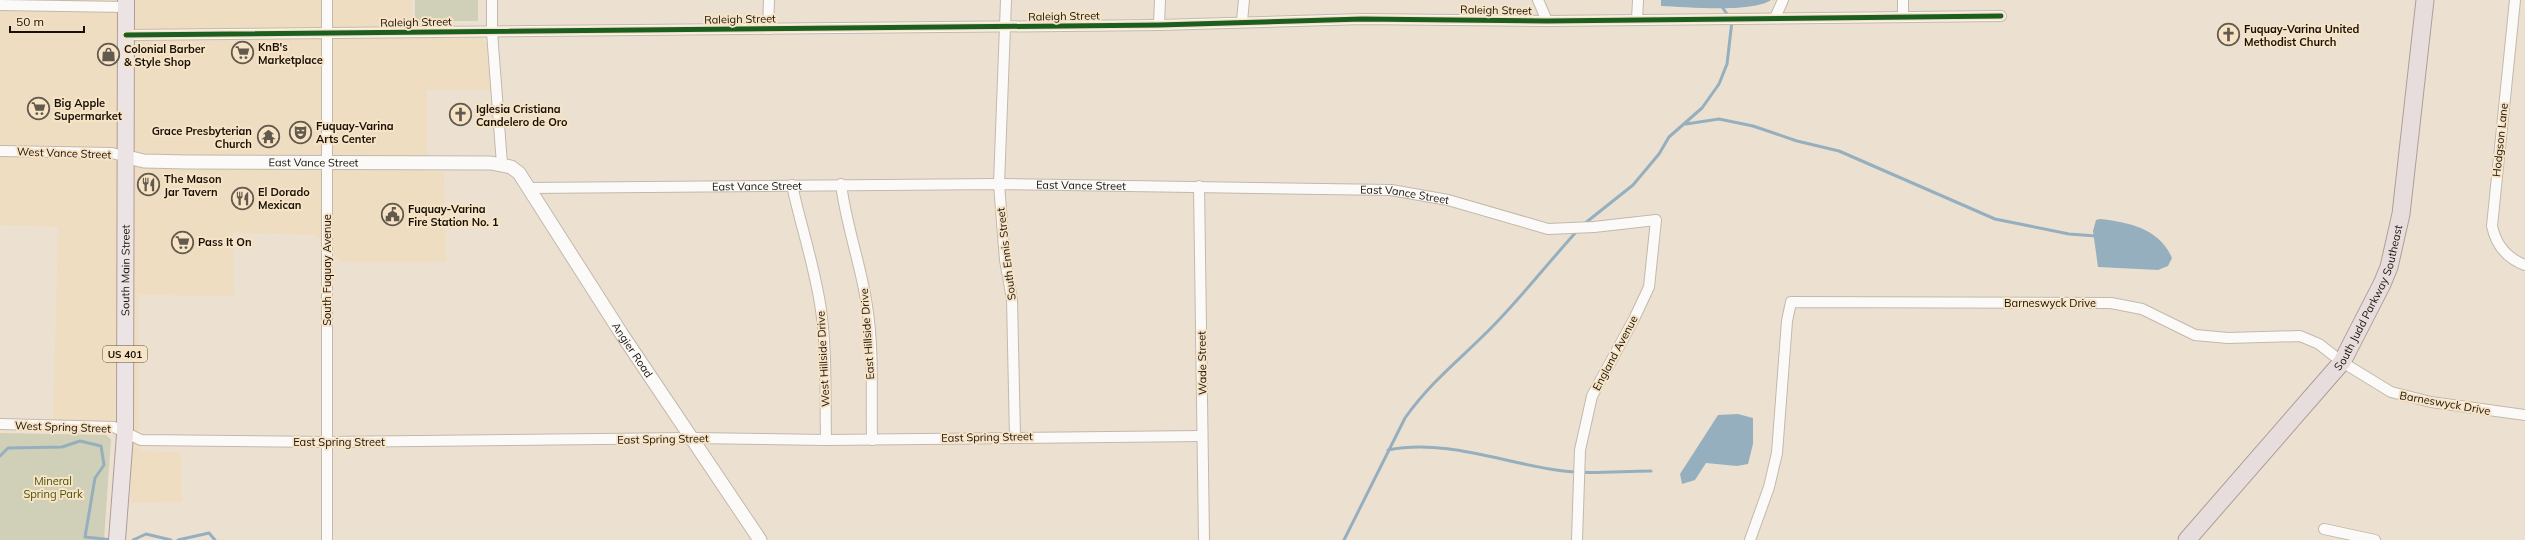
<svg xmlns="http://www.w3.org/2000/svg" width="2525" height="540" viewBox="0 0 2525 540" font-family="Mulish,sans-serif">
	<style>
		.built { fill: #efddc2 }
		.green { fill: #d0cfb7 }
		.water { fill: #96afbf }
		.lines { fill: none; stroke-linecap: round; stroke-linejoin: round }
		.stream { stroke: #96afbf; stroke-width: 3 }
		.minor-casing { stroke: #c1b9ac; stroke-width: 12 }
		.tertiary-casing { stroke: #c1b9ac; stroke-width: 15 }
		.primary-casing { stroke: #ae9d98; stroke-width: 18 }
		.trunk-casing { stroke: #ae9d98; stroke-width: 19 }
		.minor { stroke: #fcfaf8; stroke-width: 10 }
		.tertiary { stroke: #fcfaf8; stroke-width: 13 }
		.primary { stroke: #ece4e4; stroke-width: 16 }
		.trunk { stroke: #e7dddd; stroke-width: 17 }
		.cycleway-casing { stroke: #f7e3c6; stroke-width: 8 }
		.cycleway { stroke: #1b5e20; stroke-width: 5 }
		.labels { text-anchor: middle; stroke-width: 4; stroke-linejoin: round; paint-order: stroke }
		.shield { fill: #f7e3c6; stroke: #5b5040; stroke-width: 1 }
		.shield-label { font-size: 10px; font-weight: bold; fill: #181107 }
		.street-label { font-size: 11px; fill: #181107; stroke: #f7e3c6 }
		.poi-label { font-size: 11px; font-weight: bold; fill: #181107; stroke: #f7e3c6; text-anchor: start }
		.park-label { font-size: 11px; fill: #475209; stroke: #f7e3c6 }
	</style>
	<rect width="100%" height="100%" fill="#ece1d1"/>
	<path class="built" d="M 0,0 L 412,0 L 412,38 L 481,37 L 488,45 L 492,90 L 427,90 L 427,171 L 444,171 L 446,262 L 340,262 L 315,235 L 233,233 L 234,296 L 138,295 L 139,451 L 181,452 L 182,502 L 130,503 L 133,428 L 112,421 L 53,421 L 58,227 L 0,225 Z"/>
	<path class="green" d="M 415,0 L 478,0 L 478,21 L 415,21 Z
		M 0,433 L 106,435 L 111,439 L 104,540 L 0,540 Z"/>
	<path class="water" d="M 1661,0 L 1771,0 C 1752,13 1686,7 1661,6 Z
		M 2100,219 C 2129,222 2160,229 2172,258 L 2168,266 L 2158,270 L 2098,267 L 2093,231 L 2096,220 Z
		M 1738,414 L 1753,418 L 1753,444 L 1748,464 L 1737,466 L 1706,463 L 1695,480 L 1682,484 L 1680,474 L 1718,415 Z"/>
	<g class="lines">
		<path class="stream" d="M 1686,124 L 1719,119 L 1753,126 L 1797,141 L 1839,151 L 1995,219 L 2069,234 L 2096,236
			M 1584,224 L 1633,185 L 1659,154 L 1669,137 L 1702,108 L 1719,84 L 1727,64 L 1732,21 L 1722,7 L 1724,0
			M 1388,450 C 1445,439 1501,462 1556,470 C 1588,475 1619,471 1651,471
			M 0,456 L 8,448 L 62,447 L 80,441 L 101,446 L 104,465 L 95,478 L 85,537 L 113,540
			M 133,540 L 146,534 L 171,540
			M 178,540 L 209,533 L 215,540
			M 1344,540 L 1405,418 C 1433,379 1462,358 1494,325 C 1523,295 1549,262 1577,231"/>
		<defs>
			<g id="minor">
				<path d="M 327,0 L 327,540"/>
				<path d="M 492,0 L 492,32 L 502,164"/>
				<path d="M 1006,0 L 999,184 L 1005,260 L 1012,299 L 1015,437"/>
				<path d="M 1538,0 L 1547,21"/>
				<path d="M 1903,0 L 1903,17"/>
				<path d="M 2515,0 L 2492,226 C 2496,245 2506,258 2525,265"/>
				<path d="M 0,5 L 126,7"/>
				<path d="M 1775,18 L 1783,0"/>
				<path d="M 1637,20 L 1638,0"/>
				<path d="M 1242,21 L 1244,0"/>
				<path d="M 1159,25 L 1160,0"/>
				<path d="M 768,29 L 769,0"/>
				<path d="M 126,35 L 1159,25 L 1362,19 L 1547,21 L 2001,16"/>
				<path d="M 0,151 L 112,153 L 127,157"/>
				<path d="M 841,184 C 846,225 861,265 867,306 C 874,349 871,396 872,440"/>
				<path d="M 792,185 C 801,227 815,267 821,310 C 827,353 825,397 826,440"/>
				<path d="M 1199,186 L 1204,540"/>
				<path id="s1" d="M 529,188 L 999,184 L 1391,190 L 1448,200 L 1548,229 L 1594,227 L 1656,220 L 1649,287 L 1634,319 L 1592,396 L 1580,450 L 1577,540"/>
				<path d="M 0,424 L 114,427 L 141,440 L 327,442 L 691,438 L 826,440 L 1202,436"/>
				<path d="M 2324,529 L 2375,540"/>
				<path d="M 1750,540 L 1769,487 L 1777,453 L 1787,321 L 1791,302 L 2111,303 L 2142,309 L 2195,335 L 2228,338 L 2300,336 L 2319,344 L 2342,362 L 2391,392 L 2431,402 L 2525,415"/>
			</g>
			<g id="tertiary">
				<path id="s2" d="M 127,157 L 144,161 L 188,162 L 491,163 L 511,167 L 519,173 L 621,333 L 760,540"/>
			</g>
			<g id="primary">
				<path id="s3" d="M 117,540 L 125,435 L 126,0"/>
			</g>
			<g id="trunk">
				<path id="s4" d="M 2187,540 L 2342,362 L 2382,284 L 2389,267 L 2401,214 L 2425,0"/>
			</g>
		</defs>
		<use href="#minor" class="minor-casing"/>
		<use href="#tertiary" class="tertiary-casing"/>
		<use href="#primary" class="primary-casing"/>
		<use href="#trunk" class="trunk-casing"/>
		<use href="#minor" class="minor"/>
		<use href="#tertiary" class="tertiary"/>
		<use href="#primary" class="primary"/>
		<use href="#trunk" class="trunk"/>
		<defs>
			<path id="cycleway" d="M 126,35 L 1159,25 L 1362,19 L 1547,21 L 2001,16"/>
		</defs>
		<use href="#cycleway" class="cycleway-casing"/>
		<use href="#cycleway" class="cycleway"/>
	</g>
	<defs>
		<symbol id="church-ring" viewBox="-11 -11 22 22"><circle r="9.5" fill="#f7e3c6" stroke="#625a4e" stroke-width="1.5"/><path d="M-1.2-6h2.4v3.5h3.3v2.4h-3.3V6h-2.4V-.1h-3.3v-2.4h3.3Z" fill="#625a4e"/></symbol>
		<symbol id="supermarket-ring" viewBox="-11 -11 22 22"><circle r="9.5" fill="#f7e3c6" stroke="#625a4e" stroke-width="1.5"/><path d="M-6-5.5h2.5l.6 2H6L4.5 2H-2.5L-4.4-4H-6ZM-1.5 3.2a1.3 1.3 0 1 0 .1 0ZM3 3.2a1.3 1.3 0 1 0 .1 0Z" fill="#625a4e"/></symbol>
		<symbol id="shop-ring" viewBox="-11 -11 22 22"><circle r="9.5" fill="#f7e3c6" stroke="#625a4e" stroke-width="1.5"/><path d="M-5-2.5h2.3a2.7 3.5 0 0 1 5.4 0H5L5.5 6h-11ZM-1.5-2.5h3a1.5 2.3 0 0 0-3 0Z" fill="#625a4e"/></symbol>
		<symbol id="theatre-ring" viewBox="-11 -11 22 22"><circle r="9.5" fill="#f7e3c6" stroke="#625a4e" stroke-width="1.5"/><path d="M-5-5.5Q0-4 5-5.5V0Q5 5 0 6Q-5 5-5 0ZM-3.3-2.5H-1v1.5H-3.3ZM1-2.5H3.3v1.5H1ZM-2.8 1Q0 5.5 2.8 1Z" fill="#625a4e"/></symbol>
		<symbol id="temple-ring" viewBox="-11 -11 22 22"><circle r="9.5" fill="#f7e3c6" stroke="#625a4e" stroke-width="1.5"/><path d="M0-6L5-2H3V0L6.5 2.5H4V6H1.5V3h-3V6H-4V2.5H-6.5L-3 0V-2H-5Z" fill="#625a4e"/></symbol>
		<symbol id="restaurant-ring" viewBox="-11 -11 22 22"><circle r="9.5" fill="#f7e3c6" stroke="#625a4e" stroke-width="1.5"/><path d="M-5-6h1v4h1v-4h1v4h1v-4h1v5L-1.5 .5V6h-2V.5L-5-1ZM5-6V6H3V1.5H1.5Q1.5-4 5-6Z" fill="#625a4e"/></symbol>
		<symbol id="civic-ring" viewBox="-11 -11 22 22"><circle r="9.5" fill="#f7e3c6" stroke="#625a4e" stroke-width="1.5"/><path d="M-.6-6.5H3V-4.5H.6V-3L4-1V1h2V6H-6V1h2V-1L-.6-3ZM-1.2 2.5V6h2.4V2.5Z" fill="#625a4e"/></symbol>
	</defs>
	<g fill-rule="evenodd">
		<use href="#church-ring" x="2216" y="22" width="25" height="25"/>
		<use href="#supermarket-ring" x="230" y="40" width="25" height="25"/>
		<use href="#shop-ring" x="96" y="42" width="25" height="25"/>
		<use href="#supermarket-ring" x="26" y="96" width="25" height="25"/>
		<use href="#church-ring" x="448" y="102" width="25" height="25"/>
		<use href="#theatre-ring" x="288" y="120" width="25" height="25"/>
		<use href="#temple-ring" x="256" y="124" width="25" height="25"/>
		<use href="#restaurant-ring" x="136" y="172" width="25" height="25"/>
		<use href="#restaurant-ring" x="230" y="186" width="25" height="25"/>
		<use href="#civic-ring" x="380" y="202" width="25" height="25"/>
		<use href="#supermarket-ring" x="170" y="230" width="25" height="25"/>
	</g>
	<g class="labels">
		<rect class="shield" x="103" y="346" width="44" height="16" rx="3"/>
		<g class="shield-label">
			<text x="125" y="358">US 401</text>
		</g>
		<g class="street-label">
			<text transform="translate(1496 10) rotate(1)" y="4">Raleigh Street</text>
			<text transform="translate(1064 16) rotate(-1)" y="4">Raleigh Street</text>
			<text transform="translate(740 19) rotate(-1)" y="4">Raleigh Street</text>
			<text transform="translate(416 22) rotate(-1)" y="4">Raleigh Street</text>
			<text transform="translate(2500 140) rotate(-84)" y="4">Hodgson Lane</text>
			<text transform="translate(64 153) rotate(2)" y="4">West Vance Street</text>
			<text dy="4" stroke="none"><textPath href="#s2" startOffset="187">East Vance Street</textPath></text>
			<text dy="4" stroke="none"><textPath href="#s1" startOffset="552">East Vance Street</textPath></text>
			<text dy="4" stroke="none"><textPath href="#s1" startOffset="228">East Vance Street</textPath></text>
			<text dy="4" stroke="none"><textPath href="#s1" startOffset="876">East Vance Street</textPath></text>
			<text transform="translate(1006 254) rotate(-97)" y="4">South Ennis Street</text>
			<text dy="4" stroke="none"><textPath href="#s3" startOffset="270">South Main Street</textPath></text>
			<text transform="translate(327 270) rotate(-90)" y="4">South Fuquay Avenue</text>
			<text dy="4" stroke="none"><textPath href="#s4" startOffset="306">South Judd Parkway Southeast</textPath></text>
			<text x="2050" y="307">Barneswyck Drive</text>
			<text transform="translate(867 334) rotate(-94)" y="4">East Hillside Drive</text>
			<text dy="4" stroke="none"><textPath href="#s2" startOffset="605">Angier Road</textPath></text>
			<text transform="translate(1615 353) rotate(-62)" y="4">England Avenue</text>
			<text transform="translate(823 359) rotate(-93)" y="4">West Hillside Drive</text>
			<text transform="translate(1202 363) rotate(-91)" y="4">Wade Street</text>
			<text transform="translate(2445 403) rotate(10)" y="4">Barneswyck Drive</text>
			<text transform="translate(63 427) rotate(2)" y="4">West Spring Street</text>
			<text transform="translate(987 437) rotate(-1)" y="4">East Spring Street</text>
			<text transform="translate(663 439) rotate(-1)" y="4">East Spring Street</text>
			<text x="339" y="446">East Spring Street</text>
		</g>
		<g class="poi-label">
			<text x="2244" y="33">Fuquay-Varina United<tspan x="2244" dy="13">Methodist Church</tspan></text>
			<text x="258" y="51">KnB's<tspan x="258" dy="13">Marketplace</tspan></text>
			<text x="124" y="53">Colonial Barber<tspan x="124" dy="13">&amp; Style Shop</tspan></text>
			<text x="54" y="107">Big Apple<tspan x="54" dy="13">Supermarket</tspan></text>
			<text x="476" y="113">Iglesia Cristiana<tspan x="476" dy="13">Candelero de Oro</tspan></text>
			<text x="316" y="130">Fuquay-Varina<tspan x="316" dy="13">Arts Center</tspan></text>
			<text x="252" y="135" text-anchor="end">Grace Presbyterian<tspan x="252" dy="13">Church</tspan></text>
			<text x="164" y="183">The Mason<tspan x="164" dy="13">Jar Tavern</tspan></text>
			<text x="258" y="196">El Dorado<tspan x="258" dy="13">Mexican</tspan></text>
			<text x="408" y="213">Fuquay-Varina<tspan x="408" dy="13">Fire Station No. 1</tspan></text>
			<text x="198" y="246">Pass It On</text>
		</g>
		<g class="park-label">
			<text x="53" y="485">Mineral<tspan x="53" dy="13">Spring Park</tspan></text>
		</g>
	</g>
	<path d="M10 26v6h74v-6" fill="none" stroke="#181107" stroke-width="2"/>
	<text x="16" y="26" font-size="12" fill="#181107" stroke="#f7e3c6" stroke-width="3" paint-order="stroke">50 m</text>
</svg>
